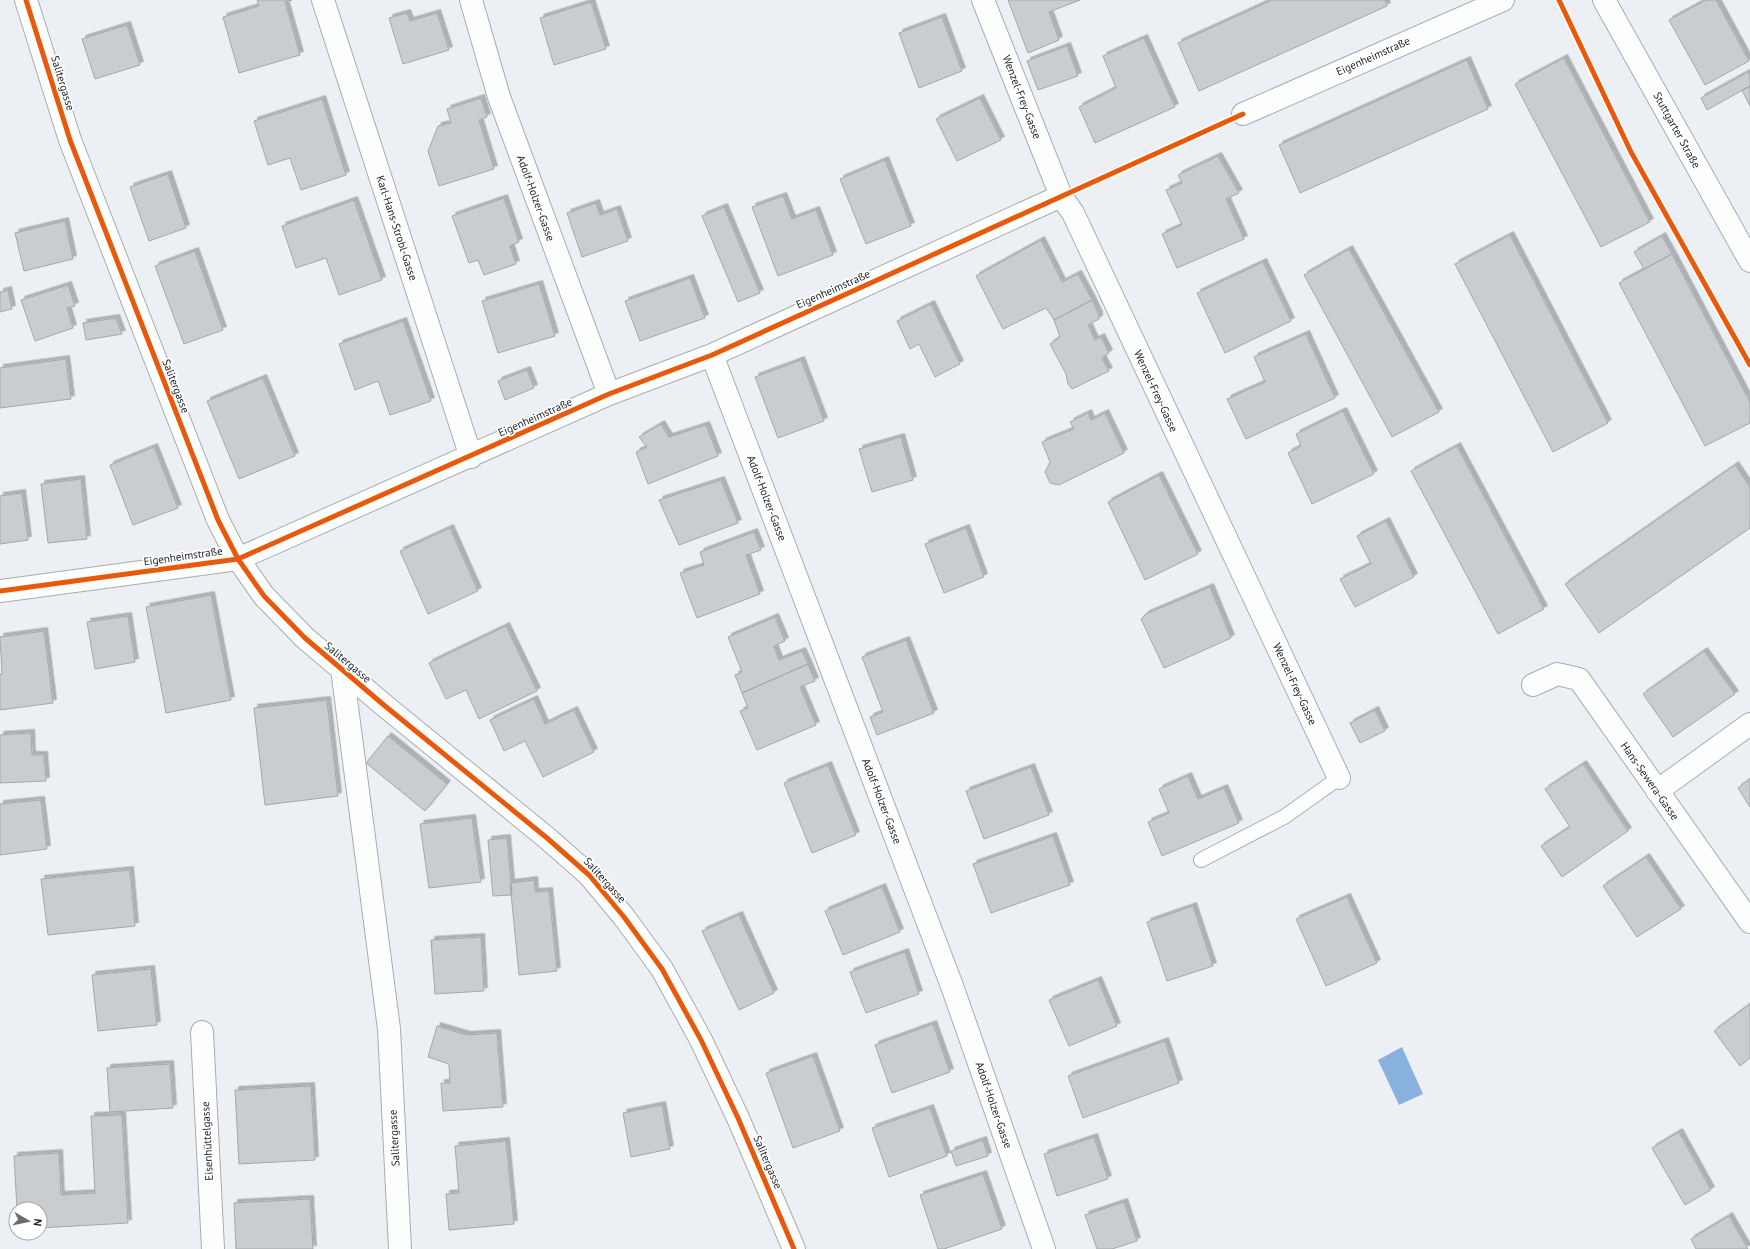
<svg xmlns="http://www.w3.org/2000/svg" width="1750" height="1249" viewBox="0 0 1750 1249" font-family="'PT Sans',sans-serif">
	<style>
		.water { fill: #89b1e0 }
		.building { fill: #cacdd0; stroke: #a4a7ab; filter: url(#shadow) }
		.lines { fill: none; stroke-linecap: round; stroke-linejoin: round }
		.service-casing { stroke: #a9acb0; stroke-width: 16 }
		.minor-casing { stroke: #a9acb0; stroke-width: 24 }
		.service { stroke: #fcfdfd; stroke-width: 14 }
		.minor { stroke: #fcfdfd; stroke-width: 22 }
		.cycleway-casing { stroke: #fff; stroke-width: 8 }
		.cycleway { stroke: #e8590c; stroke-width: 5 }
		.labels { text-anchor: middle; stroke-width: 3.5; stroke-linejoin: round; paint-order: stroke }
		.street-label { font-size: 11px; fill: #222527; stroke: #fff }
	</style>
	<defs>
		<filter id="shadow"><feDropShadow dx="3.5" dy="-3.5" stdDeviation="0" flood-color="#0004"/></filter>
	</defs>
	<rect width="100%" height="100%" fill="#ecf0f4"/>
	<path class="water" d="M 1402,1047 L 1423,1094 L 1399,1105 L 1378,1060 Z"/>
	<path class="building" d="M 257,0 L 292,0 L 285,2 L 300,55 L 239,73 L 223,17 L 259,6 Z
		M 1008,0 L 1080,0 L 1049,12 L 1059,40 L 1028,53 Z
		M 1272,0 L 1385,0 L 1387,6 L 1199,91 L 1178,43 Z
		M 1706,0 L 1716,0 L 1749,61 L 1705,85 L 1669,20 Z
		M 591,2 L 606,49 L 554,65 L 540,18 Z
		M 407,13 L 410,21 L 437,13 L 449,50 L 403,64 L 389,18 Z
		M 942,17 L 962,71 L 919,88 L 899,33 Z
		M 127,25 L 140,65 L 95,79 L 82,39 Z
		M 1144,38 L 1175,107 L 1095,143 L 1079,107 L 1116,88 L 1103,56 Z
		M 1067,46 L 1078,76 L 1038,90 L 1027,61 Z
		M 1564,58 L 1650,222 L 1601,247 L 1515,84 Z
		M 1467,60 L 1488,109 L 1300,193 L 1279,145 Z
		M 1748,72 L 1750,76 L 1750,86 L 1707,110 L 1701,98 Z
		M 1750,86 L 1750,106 L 1742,90 Z
		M 481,98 L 487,117 L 479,120 L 494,169 L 439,186 L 428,151 L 438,126 L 451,123 L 447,109 Z
		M 980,98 L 1001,140 L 957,161 L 936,119 Z
		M 322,99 L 346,175 L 301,190 L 290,158 L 268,165 L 254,121 Z
		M 1218,156 L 1239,193 L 1226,199 L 1244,239 L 1177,268 L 1162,234 L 1182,225 L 1166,190 L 1182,183 L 1178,175 Z
		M 885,160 L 911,226 L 866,244 L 840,179 Z
		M 168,174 L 186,228 L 149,241 L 130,187 Z
		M 783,196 L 792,219 L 816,210 L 833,255 L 778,276 L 752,207 Z
		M 504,198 L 519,242 L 510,246 L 516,264 L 484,275 L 478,260 L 469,263 L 452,216 Z
		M 354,200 L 382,280 L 339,295 L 326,258 L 296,268 L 282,226 Z
		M 596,203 L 600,215 L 617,209 L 628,241 L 582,257 L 567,213 Z
		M 724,207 L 760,293 L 738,302 L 702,216 Z
		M 65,221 L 73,259 L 24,271 L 15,233 Z
		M 1510,235 L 1608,423 L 1553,452 L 1455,264 Z
		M 1662,236 L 1672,254 L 1644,269 L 1634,252 Z
		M 1041,240 L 1062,282 L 1078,274 L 1092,300 L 1054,320 L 1046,308 L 1003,329 L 976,276 Z
		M 1349,249 L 1439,412 L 1392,437 L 1304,275 Z
		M 195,251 L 223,330 L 184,344 L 155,266 Z
		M 1672,254 L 1750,402 L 1750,423 L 1705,446 L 1619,283 Z
		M 1263,262 L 1291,321 L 1225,353 L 1197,293 Z
		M 690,278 L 705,318 L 640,341 L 625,301 Z
		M 539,284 L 555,336 L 498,353 L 482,301 Z
		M 68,285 L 75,306 L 67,308 L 73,328 L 35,341 L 21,300 Z
		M 8,290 L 12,309 L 0,312 L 0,292 Z
		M 1092,300 L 1099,315 L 1099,319 L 1088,325 L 1095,340 L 1101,337 L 1109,353 L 1102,358 L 1109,371 L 1072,389 L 1068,384 L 1066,374 L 1050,344 L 1060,337 L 1054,320 Z
		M 931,304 L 960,364 L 935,377 L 919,344 L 910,349 L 897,321 Z
		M 116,318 L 122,334 L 86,340 L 83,323 Z
		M 403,321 L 431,401 L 390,415 L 378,381 L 355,390 L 339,344 Z
		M 1306,334 L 1335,398 L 1246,439 L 1227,399 L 1265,382 L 1254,357 Z
		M 66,359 L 71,399 L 0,408 L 0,368 Z
		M 801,360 L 824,421 L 778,438 L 755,377 Z
		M 527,370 L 534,388 L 505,400 L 498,381 Z
		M 263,378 L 295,456 L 239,479 L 207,401 Z
		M 1343,411 L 1374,474 L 1312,504 L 1288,453 L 1301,446 L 1296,434 Z
		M 1088,413 L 1091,420 L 1105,413 L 1124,453 L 1059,485 L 1050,483 L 1045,472 L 1050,462 L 1042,442 L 1074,429 L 1070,422 Z
		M 661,424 L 669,437 L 706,425 L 718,456 L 648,484 L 636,452 L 647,447 L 639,437 Z
		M 901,437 L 913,480 L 872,492 L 859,449 Z
		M 1457,446 L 1544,609 L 1498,634 L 1411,471 Z
		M 154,447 L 178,508 L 133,525 L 110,465 Z
		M 1735,465 L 1750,487 L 1750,528 L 1599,633 L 1565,584 Z
		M 1159,475 L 1198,554 L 1145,580 L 1108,502 Z
		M 81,479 L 87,539 L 48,543 L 41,484 Z
		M 721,480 L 738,523 L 679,545 L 659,500 Z
		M 22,493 L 28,540 L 0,544 L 0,496 Z
		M 1386,521 L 1414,577 L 1355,607 L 1340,579 L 1371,564 L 1357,536 Z
		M 450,528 L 478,591 L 428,614 L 400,551 Z
		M 966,528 L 984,577 L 944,593 L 925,544 Z
		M 754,532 L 761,550 L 746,555 L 760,594 L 697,618 L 680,573 L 704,565 L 700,552 Z
		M 1210,587 L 1231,638 L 1164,668 L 1141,619 L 1146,614 Z
		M 211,595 L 231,700 L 166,713 L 146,607 Z
		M 128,616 L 135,662 L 95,669 L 87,622 Z
		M 775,617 L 785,641 L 774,646 L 779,660 L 802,651 L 808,664 L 742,693 L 735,675 L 742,672 L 728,637 Z
		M 506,626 L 537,691 L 479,719 L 466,690 L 446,699 L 429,663 Z
		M 44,631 L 53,703 L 0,710 L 0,674 L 2,674 L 0,637 Z
		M 906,640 L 934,713 L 877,735 L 870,717 L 883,712 L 862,657 Z
		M 1704,651 L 1735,694 L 1673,737 L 1643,694 Z
		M 808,664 L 815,681 L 800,687 L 816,725 L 757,750 L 740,711 L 748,708 L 742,693 Z
		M 534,699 L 545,724 L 574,710 L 594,752 L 543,777 L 525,741 L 504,751 L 490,720 Z
		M 327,700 L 338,796 L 265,805 L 254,708 Z
		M 1375,710 L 1385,731 L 1360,743 L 1350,723 Z
		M 31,733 L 32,755 L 44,755 L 46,781 L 0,783 L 0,735 Z
		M 388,736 L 447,784 L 425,811 L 366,763 Z
		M 1583,764 L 1628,831 L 1562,877 L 1541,846 L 1570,827 L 1545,789 Z
		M 828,765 L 856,835 L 812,853 L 784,783 Z
		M 1031,767 L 1049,815 L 984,839 L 966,791 Z
		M 1188,776 L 1198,799 L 1224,788 L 1239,823 L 1162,856 L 1148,822 L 1169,813 L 1159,789 Z
		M 1750,779 L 1750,807 L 1738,788 Z
		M 41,800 L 47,849 L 0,855 L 0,804 Z
		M 472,818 L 481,882 L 429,888 L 420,824 Z
		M 1053,836 L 1070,885 L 991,913 L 973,864 Z
		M 507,838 L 512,895 L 493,896 L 488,840 Z
		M 1646,857 L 1681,909 L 1637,937 L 1603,886 Z
		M 130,870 L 135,926 L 48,935 L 41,879 Z
		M 534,880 L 535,892 L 549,891 L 557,971 L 519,975 L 510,883 Z
		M 882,887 L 900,932 L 843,955 L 825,911 Z
		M 1347,897 L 1377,963 L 1326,986 L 1296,919 Z
		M 1193,906 L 1213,966 L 1167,981 L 1147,922 Z
		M 739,915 L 774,993 L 739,1010 L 702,931 Z
		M 481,937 L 484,991 L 435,994 L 431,940 Z
		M 905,952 L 919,994 L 866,1013 L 850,972 Z
		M 151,969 L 157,1025 L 98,1031 L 92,975 Z
		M 1098,980 L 1117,1026 L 1069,1046 L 1049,1000 Z
		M 1750,1004 L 1750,1058 L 1740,1066 L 1714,1031 Z
		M 933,1024 L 950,1072 L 892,1093 L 875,1045 Z
		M 437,1026 L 467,1035 L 497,1033 L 503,1107 L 443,1111 L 441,1083 L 450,1083 L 449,1064 L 428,1057 Z
		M 1165,1041 L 1179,1083 L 1083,1118 L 1068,1076 Z
		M 813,1056 L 840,1131 L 793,1148 L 766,1073 Z
		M 170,1064 L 173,1108 L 110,1112 L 107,1068 Z
		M 311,1086 L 315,1160 L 239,1164 L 235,1090 Z
		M 662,1105 L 670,1149 L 631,1157 L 623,1113 Z
		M 930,1108 L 947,1156 L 889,1177 L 872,1128 Z
		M 122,1115 L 128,1223 L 40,1228 L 40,1209 L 17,1209 L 14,1156 L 59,1153 L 61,1195 L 95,1193 L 91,1116 Z
		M 1679,1132 L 1711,1190 L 1685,1205 L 1652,1148 Z
		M 1094,1137 L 1108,1179 L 1057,1196 L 1044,1154 Z
		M 983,1140 L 988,1156 L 956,1166 L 951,1151 Z
		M 506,1141 L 514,1224 L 449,1230 L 446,1194 L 459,1193 L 455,1146 Z
		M 983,1174 L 1002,1229 L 944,1249 L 938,1249 L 920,1195 Z
		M 310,1199 L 313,1249 L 236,1249 L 234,1203 Z
		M 1124,1202 L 1137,1241 L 1112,1249 L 1097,1249 L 1085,1215 Z
		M 1729,1216 L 1748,1249 L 1696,1249 L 1691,1239 Z"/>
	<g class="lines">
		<defs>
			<path id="service" d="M 1201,860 L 1284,817 L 1339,778"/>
			<path id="minor" d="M 26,0 L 70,140 L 218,520 L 238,559 L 264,596 L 305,638 L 385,706 L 547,838 L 589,875 L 624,917 L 662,969 L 701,1040 L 738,1118 L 794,1249
				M 323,0 L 471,457
				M 471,0 L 499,97 L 609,394
				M 983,0 L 1061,196 L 1073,213 L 1339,778
				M 1604,0 L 1750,261
				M 1243,114 L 1503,0
				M 712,355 L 952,986 L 1044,1249
				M 0,591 L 238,559 L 609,394 L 712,355 L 1061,196
				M 342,669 L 389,1029 L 400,1249
				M 1533,685 L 1557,674 L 1579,679 L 1750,922
				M 1657,791 L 1750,724
				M 202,1032 L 213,1249"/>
		</defs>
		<use href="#service" class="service-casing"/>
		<use href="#minor" class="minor-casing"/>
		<use href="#service" class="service"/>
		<use href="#minor" class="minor"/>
		<defs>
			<path id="cycleway" d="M 26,0 L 70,140 L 218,520 L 238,559 L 264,596 L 305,638 L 385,706 L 547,838 L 589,875 L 624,917 L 662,969 L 701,1040 L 738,1118 L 794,1249
				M 1559,0 L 1631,152 L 1750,365
				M 0,591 L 238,559 L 609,394 L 712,355 L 1243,114"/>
		</defs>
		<use href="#cycleway" class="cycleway-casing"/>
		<use href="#cycleway" class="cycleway"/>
	</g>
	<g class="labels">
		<g class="street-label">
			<text transform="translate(1373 56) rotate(-24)" y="4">Eigenheimstraße</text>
			<text transform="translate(63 83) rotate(73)" y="4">Salitergasse</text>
			<text transform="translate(1022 97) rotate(69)" y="4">Wenzel-Frey-Gasse</text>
			<text transform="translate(1677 130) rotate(61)" y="4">Stuttgarter Straße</text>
			<text transform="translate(536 198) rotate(70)" y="4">Adolf-Holzer-Gasse</text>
			<text transform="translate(397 228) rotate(72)" y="4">Karl-Hans-Strobl-Gasse</text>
			<text transform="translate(833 289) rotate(-24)" y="4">Eigenheimstraße</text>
			<text transform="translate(176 386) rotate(69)" y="4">Salitergasse</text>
			<text transform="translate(1156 391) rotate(65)" y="4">Wenzel-Frey-Gasse</text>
			<text transform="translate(535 417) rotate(-24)" y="4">Eigenheimstraße</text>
			<text transform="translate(767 498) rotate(69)" y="4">Adolf-Holzer-Gasse</text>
			<text transform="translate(183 556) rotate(-8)" y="4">Eigenheimstraße</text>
			<text transform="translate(348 662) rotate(40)" y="4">Salitergasse</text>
			<text transform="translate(1295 684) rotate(65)" y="4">Wenzel-Frey-Gasse</text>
			<text transform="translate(1650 781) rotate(55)" y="4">Hans-Sewera-Gasse</text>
			<text transform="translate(882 801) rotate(69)" y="4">Adolf-Holzer-Gasse</text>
			<text transform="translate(605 880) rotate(48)" y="4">Salitergasse</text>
			<text transform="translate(994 1105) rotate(71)" y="4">Adolf-Holzer-Gasse</text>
			<text transform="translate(394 1138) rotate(-93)" y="4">Salitergasse</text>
			<text transform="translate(207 1141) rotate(-93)" y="4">Eisenhüttelgasse</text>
			<text transform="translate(768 1162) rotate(67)" y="4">Salitergasse</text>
		</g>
	</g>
	<g transform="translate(28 1221) rotate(99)"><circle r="19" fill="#ffffff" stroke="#a7a8a9"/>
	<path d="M0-3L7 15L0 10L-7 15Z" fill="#696c6f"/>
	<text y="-6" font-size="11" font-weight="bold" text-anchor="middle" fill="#222527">N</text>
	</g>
</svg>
